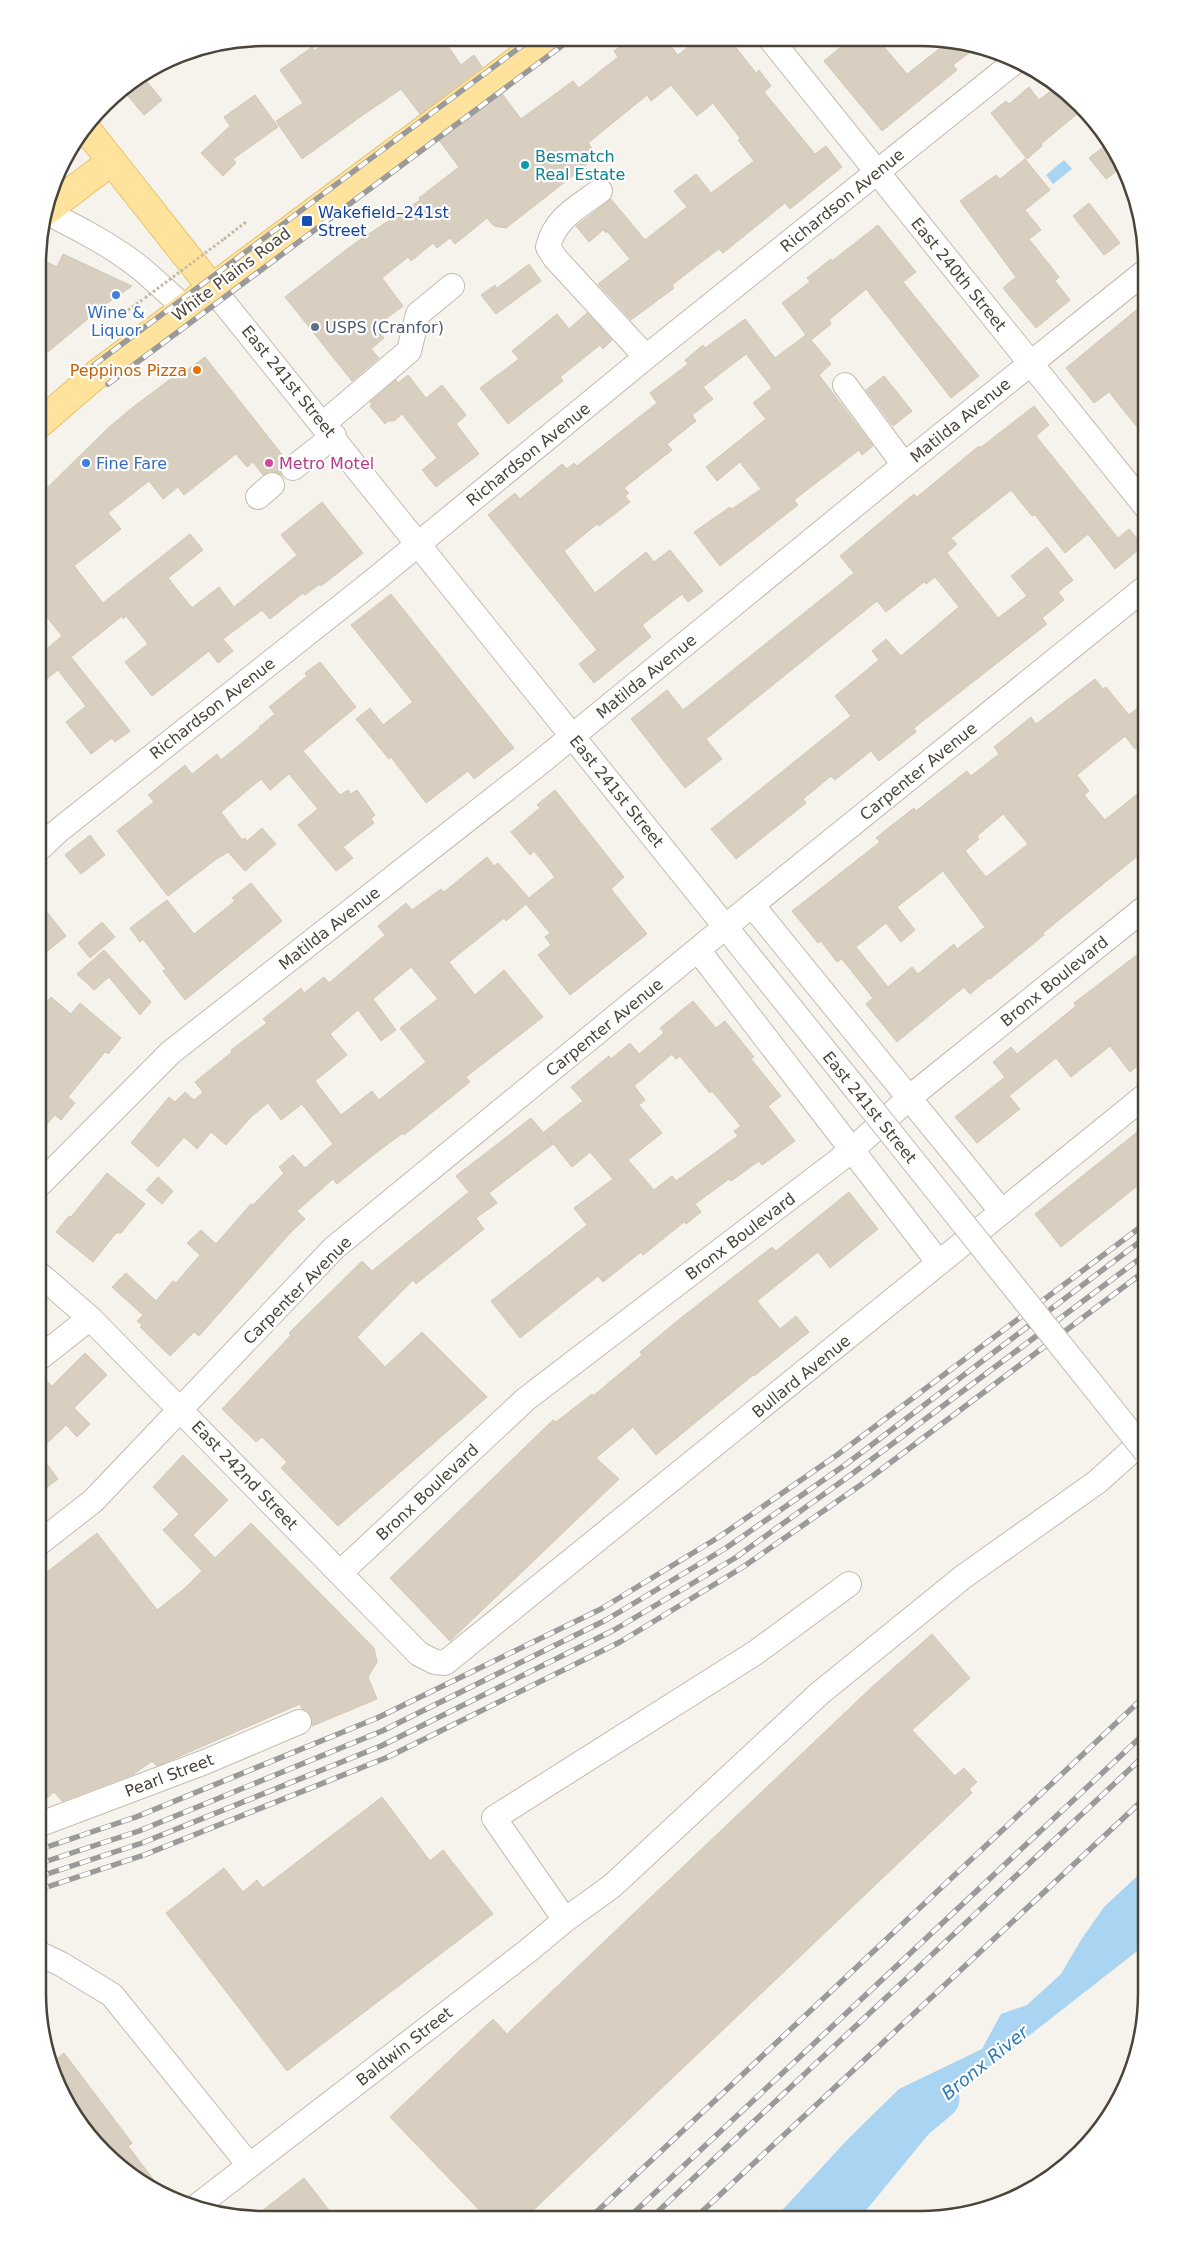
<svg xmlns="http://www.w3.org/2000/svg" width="1184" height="2257" viewBox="0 0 1184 2257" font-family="'DejaVu Sans',sans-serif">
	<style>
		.water { fill: #a9d4f2 }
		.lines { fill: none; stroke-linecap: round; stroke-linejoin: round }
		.river { stroke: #a9d4f2; stroke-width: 39 }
		.building { fill: #d8cfc1; stroke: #d3c7b4; fill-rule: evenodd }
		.minor-casing { stroke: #c2bbae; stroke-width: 26 }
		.major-casing { stroke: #e6c16a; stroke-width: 30 }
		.path { stroke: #c4b79f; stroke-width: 3; stroke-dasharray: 2.5 2.5; stroke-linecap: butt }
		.minor { stroke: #fff; stroke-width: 24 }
		.major { stroke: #ffe39c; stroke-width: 28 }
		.rail-casing { stroke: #9a9a9a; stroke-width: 5.5 }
		.rail { stroke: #fff; stroke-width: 4; stroke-dasharray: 11; stroke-linecap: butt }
		.minor-bridge-casing { stroke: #c2bbae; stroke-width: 26; stroke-linecap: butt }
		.path-bridge { stroke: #c4b79f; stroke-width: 3; stroke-dasharray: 2.5 2.5; stroke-linecap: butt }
		.minor-bridge { stroke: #fff; stroke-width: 24 }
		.culture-dot { fill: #0f9aa8; stroke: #fff; stroke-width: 2 }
		.transit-dot { fill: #1a4fb4; stroke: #fff; stroke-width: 2 }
		.shop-dot { fill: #3f7fe0; stroke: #fff; stroke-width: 2 }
		.service-dot { fill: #5c6f8a; stroke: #fff; stroke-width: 2 }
		.food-dot { fill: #e8710a; stroke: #fff; stroke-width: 2 }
		.hotel-dot { fill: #d1479c; stroke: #fff; stroke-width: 2 }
		.labels { text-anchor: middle; stroke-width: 4.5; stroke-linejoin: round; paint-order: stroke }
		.culture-label { font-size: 16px; fill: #0d838f; stroke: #fff; text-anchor: start }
		.street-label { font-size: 16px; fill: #4b4439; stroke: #fff }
		.transit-label { font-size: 16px; fill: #164399; stroke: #fff; text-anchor: start }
		.shop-label { font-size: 16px; fill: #366cbe; stroke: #fff }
		.service-label { font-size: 16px; fill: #4e5e75; stroke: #fff; text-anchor: start }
		.food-label { font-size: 16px; fill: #c56008; stroke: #fff; text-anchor: end }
		.hotel-label { font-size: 16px; fill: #b23c85; stroke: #fff; text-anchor: start }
		.water-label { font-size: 18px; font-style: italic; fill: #2e7ab2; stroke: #fff }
		.rim { fill: none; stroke: #4b4439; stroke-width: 2.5 }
	</style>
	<rect width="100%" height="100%" fill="#f6f3ec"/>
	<path class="water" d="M 1064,160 L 1072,169 L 1053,184 L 1046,175 Z
		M 1146,1868 L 1146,1941 L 1136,1952 L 893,2142 L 831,2219 L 774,2219 L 848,2139 L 899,2089 L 982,2049 L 1001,2014 L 1027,2005 L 1061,1974 L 1081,1940 L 1104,1907 Z"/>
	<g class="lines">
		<path class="river" d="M 829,2219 L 842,2209 L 915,2120 L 940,2099"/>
	</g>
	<path class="building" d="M 333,38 L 443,39 L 461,65 L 474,55 L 482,67 L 420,114 L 401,89 L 360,117 L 302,159 L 276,121 L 303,103 L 280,70 L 312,47 L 314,51 Z
		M 629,40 L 666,40 L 678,55 L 697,40 L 730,40 L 756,73 L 759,70 L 771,86 L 764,92 L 815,154 L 826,146 L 842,167 L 790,209 L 785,203 L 723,253 L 719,249 L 704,260 L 672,285 L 674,288 L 631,320 L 598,284 L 630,259 L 607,231 L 606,233 L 603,230 L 589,242 L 576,226 L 611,199 L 645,240 L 687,207 L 674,191 L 696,174 L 711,193 L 754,161 L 738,140 L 740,138 L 713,103 L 697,116 L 671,85 L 651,101 L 647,95 L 588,143 L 598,156 L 506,228 L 494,226 L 487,218 L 455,244 L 450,238 L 437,248 L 433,243 L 411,261 L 408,257 L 382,278 L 403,306 L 375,327 L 384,338 L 371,349 L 379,358 L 352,381 L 285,297 L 355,243 L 420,200 L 419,198 L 459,167 L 438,139 L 501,92 L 521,119 L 573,81 L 579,88 L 618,57 L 614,51 Z
		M 848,41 L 879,41 L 907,74 L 948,42 L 963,42 L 977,47 L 953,65 L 957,70 L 882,131 L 824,61 Z
		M 143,77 L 162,100 L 144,115 L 122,89 Z
		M 1057,86 L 1069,94 L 1083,109 L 1041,144 L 1042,146 L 1027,159 L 991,113 L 1006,101 L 1009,104 L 1029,87 L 1039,100 Z
		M 255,95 L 278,127 L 233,159 L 236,163 L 223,176 L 201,153 L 230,126 L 224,117 Z
		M 1110,142 L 1122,167 L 1106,179 L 1089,158 Z
		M 1025,159 L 1050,190 L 1025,210 L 1041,230 L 1029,239 L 1059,277 L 1055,281 L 1070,300 L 1036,328 L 1003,288 L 1016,277 L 960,201 L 996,175 L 1000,179 Z
		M 1089,203 L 1120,243 L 1104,255 L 1073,216 Z
		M 878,225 L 916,272 L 903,282 L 979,376 L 951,398 L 866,289 L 829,320 L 831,324 L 811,340 L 831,364 L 819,375 L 873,446 L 862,455 L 859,450 L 794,500 L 798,505 L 720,566 L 694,532 L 730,507 L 732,509 L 761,489 L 740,462 L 717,481 L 706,467 L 766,419 L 753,403 L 772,388 L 746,354 L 703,387 L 713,399 L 692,415 L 696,421 L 667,444 L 672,450 L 624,488 L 629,493 L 625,496 L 630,502 L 599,526 L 597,524 L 564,551 L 595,593 L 646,552 L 654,562 L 670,550 L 703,591 L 688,602 L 682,594 L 642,625 L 651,637 L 594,683 L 579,664 L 597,650 L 488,515 L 515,493 L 520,499 L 562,464 L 567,469 L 574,463 L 577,466 L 657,403 L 650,393 L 688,364 L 685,360 L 703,345 L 705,348 L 745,319 L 775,358 L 806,335 L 782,303 L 810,282 L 807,278 L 831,259 L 832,261 Z
		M 63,254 L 132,286 L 86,318 L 88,319 L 39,359 L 39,279 L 47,262 L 57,267 Z
		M 529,264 L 541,281 L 496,314 L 481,295 L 495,285 L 497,288 Z
		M 1146,302 L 1146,438 L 1109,392 L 1094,403 L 1066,368 Z
		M 587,313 L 612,340 L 603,349 L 600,345 L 560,377 L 563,381 L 508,424 L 480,388 L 519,359 L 512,351 L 557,314 L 569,329 Z
		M 205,357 L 284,457 L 280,463 L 282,475 L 270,471 L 263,475 L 253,462 L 247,467 L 236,454 L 184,495 L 178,487 L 163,499 L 149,481 L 108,513 L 121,529 L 74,566 L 103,603 L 190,534 L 203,550 L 168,578 L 192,608 L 219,587 L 234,607 L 297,555 L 281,535 L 322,502 L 363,553 L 321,586 L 320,584 L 305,595 L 303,593 L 270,619 L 262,610 L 223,639 L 233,651 L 218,663 L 209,651 L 152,696 L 125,662 L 148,644 L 126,616 L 123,619 L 122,616 L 71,657 L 130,731 L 115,742 L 112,738 L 91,754 L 66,722 L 86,706 L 58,670 L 39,685 L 39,655 L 62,636 L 39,607 L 39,496 L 107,429 L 133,407 L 184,369 L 186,371 Z
		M 408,375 L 426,398 L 442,385 L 466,415 L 456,424 L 479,454 L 436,487 L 422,470 L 437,458 L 402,414 L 394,421 L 388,421 L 385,424 L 370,406 L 372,405 L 370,402 L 396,380 L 398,383 Z
		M 884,376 L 912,411 L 893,426 L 866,390 Z
		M 1034,406 L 1049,425 L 1036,436 L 1118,538 L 1129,529 L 1143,546 L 1115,569 L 1088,534 L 1065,553 L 1035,515 L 1032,516 L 1011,490 L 951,538 L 957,544 L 947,553 L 998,618 L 1027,596 L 1011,576 L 1047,547 L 1073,580 L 1058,592 L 1064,600 L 1042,618 L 1047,624 L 914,728 L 916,732 L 879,761 L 871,751 L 835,780 L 831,776 L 803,799 L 806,803 L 736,859 L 711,829 L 851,716 L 835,696 L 879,660 L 872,651 L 886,639 L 901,656 L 959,607 L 935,577 L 926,584 L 924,582 L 886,612 L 877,601 L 706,739 L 722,759 L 685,788 L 631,719 L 667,690 L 683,710 L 854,573 L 840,556 L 914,494 L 917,497 L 979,446 L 980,448 Z
		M 391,594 L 514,748 L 474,779 L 468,771 L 426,803 L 391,757 L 389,759 L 356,719 L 370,708 L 383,725 L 413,702 L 351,625 Z
		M 320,662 L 356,707 L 303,751 L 340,795 L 348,790 L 351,794 L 357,790 L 375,815 L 371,819 L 374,823 L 343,847 L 353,858 L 336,871 L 298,825 L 318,809 L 289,774 L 270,790 L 261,779 L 221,812 L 242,840 L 245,838 L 247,841 L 262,828 L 276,844 L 245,871 L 228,852 L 215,860 L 168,896 L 117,831 L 154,802 L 148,795 L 185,765 L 192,774 L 217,754 L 221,760 L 260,728 L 259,727 L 275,714 L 269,707 L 307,676 L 305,673 Z
		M 1095,679 L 1103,689 L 1106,687 L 1129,715 L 1146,701 L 1146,740 L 1135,749 L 1125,736 L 1077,775 L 1089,791 L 1084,795 L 1105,820 L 1146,787 L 1146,849 L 1043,933 L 1044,935 L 990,979 L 989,978 L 970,994 L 964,987 L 897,1042 L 866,1004 L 873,998 L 842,959 L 837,962 L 821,941 L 818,943 L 792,911 L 880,842 L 876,838 L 892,825 L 914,808 L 916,811 L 967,771 L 971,776 L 999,754 L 994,747 L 1031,717 L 1036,724 ZM 1003,814 L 1028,844 L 986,877 L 965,851 L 979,839 L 977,836 ZM 943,871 L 985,927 L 957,949 L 954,944 L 918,974 L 912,967 L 888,987 L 856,947 L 886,923 L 901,942 L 915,930 L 897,907 Z
		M 555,790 L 624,877 L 611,889 L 647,934 L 570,995 L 538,955 L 551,945 L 545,937 L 550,933 L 526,904 L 506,921 L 504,918 L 449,962 L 475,995 L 504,970 L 543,1017 L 466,1077 L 470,1082 L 404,1135 L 403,1133 L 377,1152 L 337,1184 L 333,1179 L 297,1211 L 305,1219 L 290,1233 L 199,1336 L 194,1332 L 170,1356 L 140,1327 L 142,1325 L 137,1321 L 143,1315 L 112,1287 L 126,1273 L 156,1301 L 173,1281 L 176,1283 L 200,1255 L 187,1243 L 201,1230 L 216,1244 L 251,1204 L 253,1205 L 284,1173 L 279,1167 L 293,1155 L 305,1168 L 333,1144 L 302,1104 L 281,1120 L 268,1103 L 251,1117 L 226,1145 L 211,1132 L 197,1149 L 184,1137 L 158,1167 L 131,1143 L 169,1097 L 175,1102 L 185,1092 L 194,1100 L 203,1092 L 195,1082 L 232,1052 L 231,1050 L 267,1023 L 263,1019 L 301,988 L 304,993 L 324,977 L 329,983 L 385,935 L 378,926 L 406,903 L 412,910 L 441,889 L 444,892 L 487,857 L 494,866 L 498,863 L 529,898 L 555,877 L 534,851 L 530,855 L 511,832 L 540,808 L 537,805 ZM 411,967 L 438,999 L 400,1028 L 426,1062 L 379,1100 L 372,1091 L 341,1115 L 315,1081 L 347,1055 L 330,1034 L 358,1010 L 381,1041 L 396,1030 L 373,999 Z
		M 90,835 L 105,855 L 81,874 L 65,855 Z
		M 251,883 L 282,921 L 185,1000 L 163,971 L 166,969 L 143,939 L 140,942 L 130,928 L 167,900 L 194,934 L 235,901 L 232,898 Z
		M 39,902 L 66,936 L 39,958 Z
		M 102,922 L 115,937 L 90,958 L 78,943 Z
		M 1146,948 L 1146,1059 L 1130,1072 L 1110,1046 L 1071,1077 L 1056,1058 L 1009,1096 L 1020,1109 L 977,1143 L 955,1117 L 1005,1077 L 993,1062 L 1011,1047 L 1017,1054 L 1076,1006 L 1074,1003 Z
		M 104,950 L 151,1002 L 140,1015 L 109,977 L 94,990 L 77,974 Z
		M 51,997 L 71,1014 L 80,1003 L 121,1038 L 108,1054 L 105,1052 L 68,1097 L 75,1103 L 61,1120 L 55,1115 L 38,1134 L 39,1011 Z
		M 693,1001 L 716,1028 L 725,1021 L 754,1057 L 751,1059 L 781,1096 L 768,1106 L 795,1141 L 762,1165 L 759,1161 L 731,1181 L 729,1179 L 695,1204 L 701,1212 L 686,1224 L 684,1222 L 643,1255 L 641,1252 L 603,1282 L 598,1276 L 520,1338 L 491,1301 L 587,1225 L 574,1208 L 613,1179 L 590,1152 L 572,1167 L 544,1132 L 583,1101 L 571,1087 L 609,1056 L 611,1059 L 630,1043 L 639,1054 L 664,1033 L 660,1028 ZM 672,1054 L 676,1059 L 680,1056 L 710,1093 L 712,1091 L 741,1126 L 734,1131 L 738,1136 L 676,1181 L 672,1176 L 654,1190 L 628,1160 L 662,1133 L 639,1105 L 645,1100 L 634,1086 Z
		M 531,1118 L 553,1144 L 489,1193 L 497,1203 L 476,1218 L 484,1229 L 416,1284 L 413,1280 L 357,1337 L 385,1367 L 422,1332 L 487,1397 L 338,1526 L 281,1468 L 287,1462 L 262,1437 L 256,1442 L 222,1409 L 291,1335 L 289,1333 L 362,1261 L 372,1271 L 469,1192 L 456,1176 Z
		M 1146,1125 L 1146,1179 L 1061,1247 L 1035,1214 Z
		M 107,1173 L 145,1204 L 121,1233 L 116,1233 L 93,1262 L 56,1232 L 69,1216 L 71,1217 Z
		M 158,1177 L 173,1191 L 162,1204 L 146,1190 Z
		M 849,1192 L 878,1229 L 830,1268 L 818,1252 L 757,1301 L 780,1329 L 796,1316 L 809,1332 L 754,1376 L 753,1375 L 656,1455 L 633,1427 L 596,1458 L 619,1479 L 450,1641 L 390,1578 L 553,1420 L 556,1422 L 592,1394 L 593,1396 L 642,1355 L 640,1352 L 677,1321 L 772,1247 L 776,1251 Z
		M 85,1353 L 107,1375 L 74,1408 L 90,1424 L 77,1437 L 66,1425 L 38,1452 L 38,1389 L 47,1381 L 52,1386 Z
		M 38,1452 L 58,1479 L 38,1494 Z
		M 183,1455 L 228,1500 L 193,1535 L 215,1558 L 251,1523 L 374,1648 L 377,1662 L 368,1677 L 377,1699 L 312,1726 L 311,1716 L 302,1709 L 300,1704 L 157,1766 L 152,1761 L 134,1774 L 62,1801 L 54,1792 L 38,1805 L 38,1579 L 97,1533 L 157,1610 L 184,1589 L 202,1571 L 163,1530 L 179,1514 L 153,1487 Z
		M 932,1634 L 970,1678 L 912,1730 L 955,1776 L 964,1768 L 977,1782 L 969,1789 L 972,1793 L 525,2218 L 487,2218 L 390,2117 L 493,2019 L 507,2034 L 872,1687 Z
		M 382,1797 L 430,1861 L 443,1850 L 493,1914 L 287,2071 L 166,1913 L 224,1868 L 243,1892 L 257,1880 L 263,1888 Z
		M 64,2053 L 132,2143 L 128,2146 L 162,2191 L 160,2193 L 115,2163 L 76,2119 L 49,2065 Z
		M 304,2178 L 335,2218 L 253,2218 Z"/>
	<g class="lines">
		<defs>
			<path id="minor" d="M 772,41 L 1146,507
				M 600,191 C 578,207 555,218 548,247 L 555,258 L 646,357
				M 46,212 C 78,228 111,245 139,267 C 155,280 170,295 185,308
				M 212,288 L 855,1088
				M 845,385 L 904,465
				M 323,424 L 409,351 L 418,314 L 452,286
				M 293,468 L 334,436
				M 258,497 L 272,485
				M 39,849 L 58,831 L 372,582 L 646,357 L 1017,60
				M 752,905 L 1002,1212
				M 698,950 L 939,1263
				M 38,1186 L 170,1053 L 542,761 L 904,465 L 1146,271
				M 38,1273 L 90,1318 L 419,1654 L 435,1662 L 445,1663 L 1146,1095
				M 38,1359 L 90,1318
				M 38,1544 L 93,1501 L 334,1248 L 752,905 L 1146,587
				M 341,1572 L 526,1399 L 851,1151 L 910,1097 L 1146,907
				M 38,1825 L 205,1762 L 299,1722
				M 565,1920 L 494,1818 L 755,1653 L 849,1584
				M 38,1953 L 61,1964 L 112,1995 L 249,2165
				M 197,2206 L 529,1950 L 565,1920 L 612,1886 L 820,1693 L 963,1577 L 1097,1482 L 1146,1438"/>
			<path id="major" d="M 87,130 L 212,288
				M 47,210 L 112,161
				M 39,424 L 98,373 L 546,39"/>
		</defs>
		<use href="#minor" class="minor-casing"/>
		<use href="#major" class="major-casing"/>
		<path class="path" d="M 224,239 L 246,222
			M 120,316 L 142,300"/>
		<use href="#minor" class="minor"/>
		<use href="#major" class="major"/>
		<defs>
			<path id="rail" d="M 94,365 L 531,39
				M 108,384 L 571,39
				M 38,1850 L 136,1817 L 377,1718 L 601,1609 L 719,1537 L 837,1455 L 1146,1223
				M 38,1864 L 139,1831 L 382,1731 L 606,1620 L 726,1548 L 845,1465 L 1146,1237
				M 38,1877 L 142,1843 L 381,1746 L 614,1630 L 735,1558 L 852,1474 L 1146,1254
				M 38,1890 L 144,1855 L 388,1757 L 620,1642 L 743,1567 L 862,1484 L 1146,1270
				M 589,2219 L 1146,1695
				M 627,2219 L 1146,1732
				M 650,2219 L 1146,1754
				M 694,2219 L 1146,1797"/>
		</defs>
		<use href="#rail" class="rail-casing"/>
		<use href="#rail" class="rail"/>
		<defs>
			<path id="minor-bridge" d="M 855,1088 L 1146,1452"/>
		</defs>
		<use href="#minor-bridge" class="minor-bridge-casing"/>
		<path class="path-bridge" d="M 145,298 L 224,239"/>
		<use href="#minor-bridge" class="minor-bridge"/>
	</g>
	<circle class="culture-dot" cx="525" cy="165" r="5"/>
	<rect class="transit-dot" x="301" y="215" width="12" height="12" rx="2.5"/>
	<g class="shop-dot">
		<circle cx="116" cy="295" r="5"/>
		<circle cx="86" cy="463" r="5"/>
	</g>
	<circle class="service-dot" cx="315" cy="327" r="5"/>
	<circle class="food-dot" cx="197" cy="370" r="5"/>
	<circle class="hotel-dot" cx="269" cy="463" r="5"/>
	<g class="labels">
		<g class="culture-label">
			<text x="535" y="162">Besmatch<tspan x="535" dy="18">Real Estate</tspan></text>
		</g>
		<g class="street-label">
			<text transform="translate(842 200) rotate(-39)" y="6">Richardson Avenue</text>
			<text transform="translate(231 274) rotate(-37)" y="6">White Plains Road</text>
			<text transform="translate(959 274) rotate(51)" y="6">East 240th Street</text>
			<text transform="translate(289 381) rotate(51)" y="6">East 241st Street</text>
			<text transform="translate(960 420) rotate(-39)" y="6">Matilda Avenue</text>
			<text transform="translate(528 454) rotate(-39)" y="6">Richardson Avenue</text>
			<text transform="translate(646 676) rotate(-39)" y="6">Matilda Avenue</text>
			<text transform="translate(212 708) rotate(-38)" y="6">Richardson Avenue</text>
			<text transform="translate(918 771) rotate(-39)" y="6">Carpenter Avenue</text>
			<text transform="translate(617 791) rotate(51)" y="6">East 241st Street</text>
			<text transform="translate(329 928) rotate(-38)" y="6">Matilda Avenue</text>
			<text transform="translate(1054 981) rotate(-39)" y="6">Bronx Boulevard</text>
			<text transform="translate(604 1027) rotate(-39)" y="6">Carpenter Avenue</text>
			<text transform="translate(870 1107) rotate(51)" y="6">East 241st Street</text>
			<text transform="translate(740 1236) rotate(-37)" y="6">Bronx Boulevard</text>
			<text transform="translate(297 1290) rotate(-45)" y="6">Carpenter Avenue</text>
			<text transform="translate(801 1376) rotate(-39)" y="6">Bullard Avenue</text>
			<text transform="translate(245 1475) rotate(46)" y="6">East 242nd Street</text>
			<text transform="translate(427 1492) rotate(-43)" y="6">Bronx Boulevard</text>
			<text transform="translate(169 1775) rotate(-21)" y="6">Pearl Street</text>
			<text transform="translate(404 2046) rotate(-38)" y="6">Baldwin Street</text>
		</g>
		<g class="transit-label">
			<text x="318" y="218">Wakefield–241st<tspan x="318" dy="18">Street</tspan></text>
		</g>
		<g class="shop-label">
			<text x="116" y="318">Wine &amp;<tspan x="116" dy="18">Liquor</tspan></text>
			<text x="96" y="469" text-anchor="start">Fine Fare</text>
		</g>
		<g class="service-label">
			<text x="325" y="333">USPS (Cranfor)</text>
		</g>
		<g class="food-label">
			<text x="187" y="376">Peppinos Pizza</text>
		</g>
		<g class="hotel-label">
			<text x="279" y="469">Metro Motel</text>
		</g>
		<g class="water-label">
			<text transform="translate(985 2063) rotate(-39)" y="6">Bronx River</text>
		</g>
	</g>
	<path d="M0 0H1184V2257H0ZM264 46H920A218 218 0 0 1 1138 264V1993A218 218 0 0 1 920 2211H264A218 218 0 0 1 46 1993V264A218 218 0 0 1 264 46Z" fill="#fff" fill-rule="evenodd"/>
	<path class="rim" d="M264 46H920A218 218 0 0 1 1138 264V1993A218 218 0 0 1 920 2211H264A218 218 0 0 1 46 1993V264A218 218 0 0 1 264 46Z"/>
</svg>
